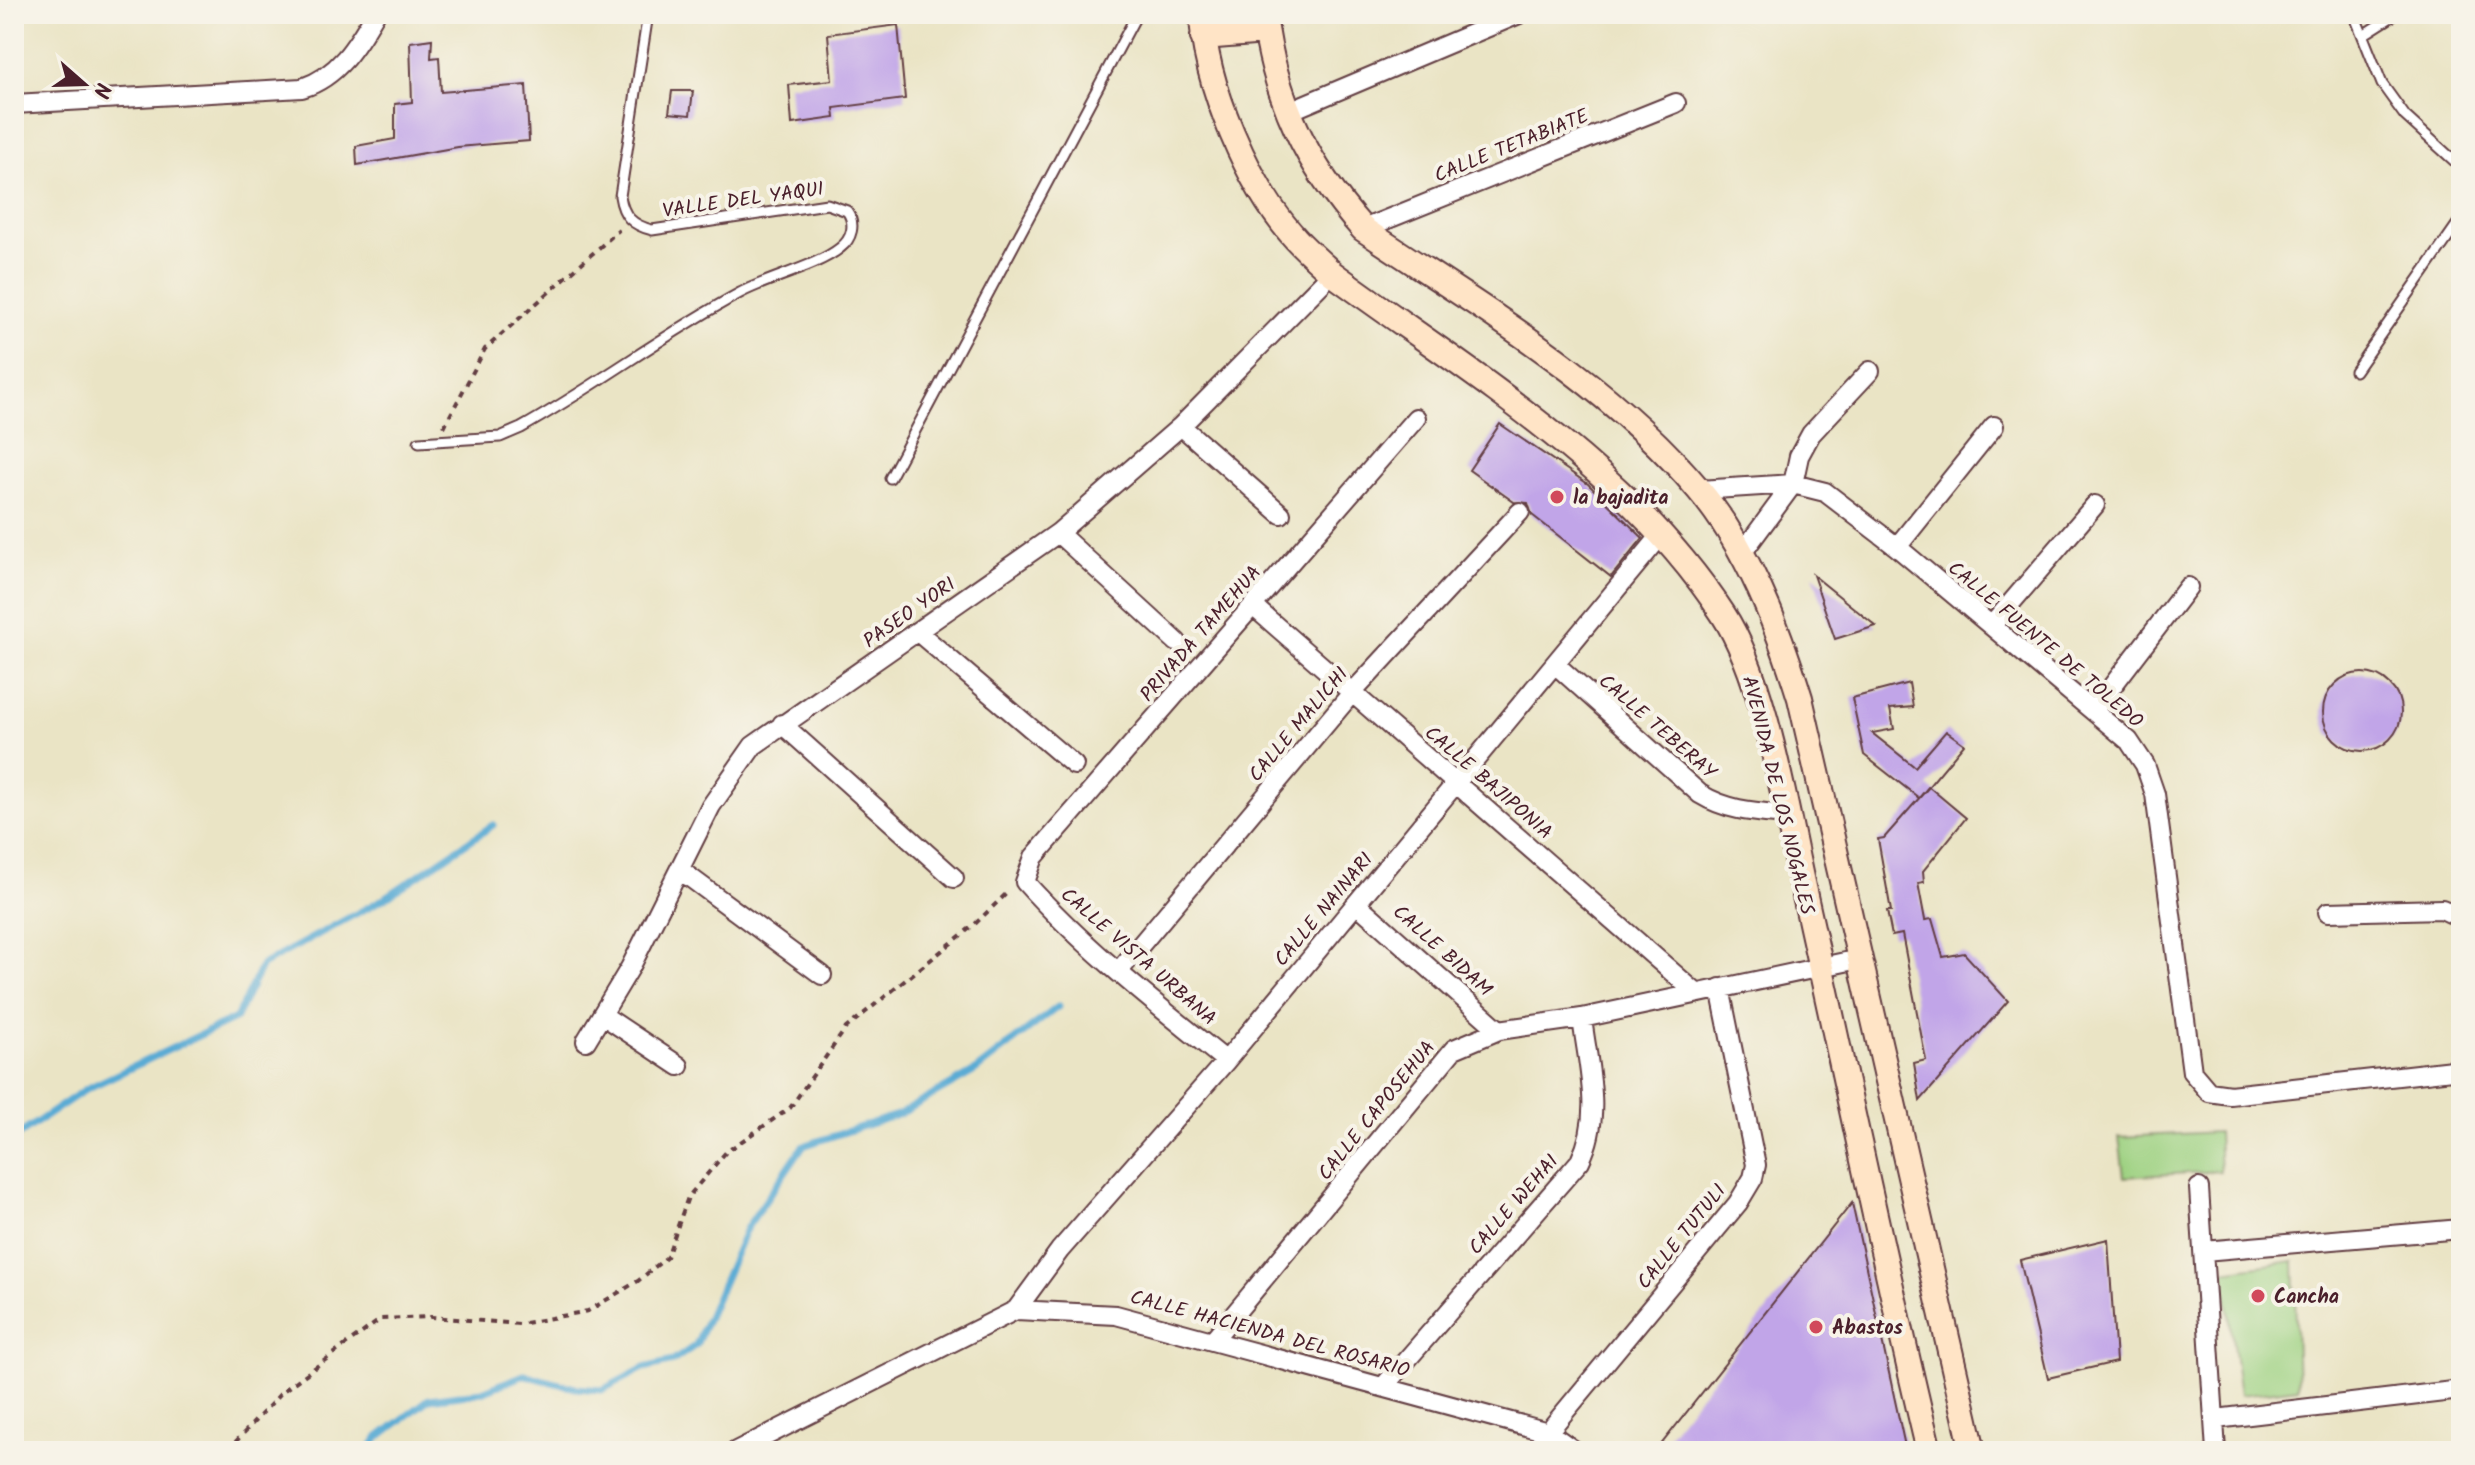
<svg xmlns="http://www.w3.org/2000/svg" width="2475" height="1465" viewBox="0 0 2475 1465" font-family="Kalam,sans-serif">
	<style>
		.green { fill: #9dd181; stroke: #747856; stroke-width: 2 }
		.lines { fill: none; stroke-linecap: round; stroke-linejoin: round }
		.stream { stroke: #5aabd4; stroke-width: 7 }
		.building { fill: #c1a5e8 }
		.service-casing { stroke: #623d42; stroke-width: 13 }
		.minor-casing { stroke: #623d42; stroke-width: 22 }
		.secondary-casing { stroke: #623d42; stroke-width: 28 }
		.path { stroke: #623d42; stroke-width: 4; stroke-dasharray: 6 6; stroke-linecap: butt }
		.service { stroke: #fff; stroke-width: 9 }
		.minor { stroke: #fff; stroke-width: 18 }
		.secondary { stroke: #ffe4c6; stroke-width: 24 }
		.poi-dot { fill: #d1495b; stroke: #f7f3e8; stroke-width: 3 }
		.labels { text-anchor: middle; stroke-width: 8; stroke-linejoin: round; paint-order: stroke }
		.street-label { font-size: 20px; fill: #4a1f2b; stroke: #f7f3e8 }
		.poi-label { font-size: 20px; font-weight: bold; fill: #4a1f2b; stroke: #f7f3e8; text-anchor: start }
	</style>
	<rect width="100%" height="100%" fill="#f7f3e8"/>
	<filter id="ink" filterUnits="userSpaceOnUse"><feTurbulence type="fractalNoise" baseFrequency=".0125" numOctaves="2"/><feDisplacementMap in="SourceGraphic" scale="16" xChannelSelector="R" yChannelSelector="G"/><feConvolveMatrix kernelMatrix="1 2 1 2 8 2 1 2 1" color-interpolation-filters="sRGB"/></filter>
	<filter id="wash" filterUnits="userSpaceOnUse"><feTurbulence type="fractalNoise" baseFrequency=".006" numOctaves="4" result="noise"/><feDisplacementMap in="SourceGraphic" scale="32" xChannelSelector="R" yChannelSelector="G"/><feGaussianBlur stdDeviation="1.8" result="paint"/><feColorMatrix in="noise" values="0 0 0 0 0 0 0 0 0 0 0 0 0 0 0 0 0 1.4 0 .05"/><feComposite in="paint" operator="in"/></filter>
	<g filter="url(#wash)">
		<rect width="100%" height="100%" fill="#eae4c5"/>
		<path class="green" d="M 2218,1132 L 2220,1171 L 2124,1177 L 2119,1137 Z
			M 2294,1261 L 2298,1388 L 2240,1395 L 2223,1271 Z"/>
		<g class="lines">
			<path class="stream" d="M 14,1138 L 86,1089 L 236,1018 L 262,965 L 385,898 L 493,825
				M 368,1451 L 379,1437 L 429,1399 L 482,1392 L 524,1375 L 576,1388 L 602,1390 L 644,1368 L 673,1361 L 696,1345 L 746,1229 L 803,1146 L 900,1114 L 975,1071 L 1059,1006"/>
		</g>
		<g id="blocks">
			<path class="building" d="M 898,25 L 905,99 L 834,108 L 835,118 L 792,124 L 789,85 L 832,80 L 828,34 Z
				M 432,39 L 431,58 L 439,57 L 441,92 L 526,85 L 529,141 L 458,147 L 357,165 L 356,146 L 395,139 L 395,104 L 412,102 L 410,42 Z
				M 672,91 L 693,91 L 690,115 L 669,113 Z
				M 1500,424 L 1588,484 L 1643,538 L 1611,577 L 1532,515 L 1528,503 L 1514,502 L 1469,470 Z
				M 1813,575 L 1876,626 L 1835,639 Z
				M2323 712a39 39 0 1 1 78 0a39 39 0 1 1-78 0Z
				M 1909,683 L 1913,707 L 1890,709 L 1894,729 L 1872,733 L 1915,767 L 1946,731 L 1964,744 L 1919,798 L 1864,755 L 1852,698 Z
				M 1929,787 L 1966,818 L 1923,871 L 1924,882 L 1918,883 L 1925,920 L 1932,919 L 1943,957 L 1964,953 L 2008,1001 L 1920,1101 L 1914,1063 L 1926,1060 L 1902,934 L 1892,936 L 1887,911 L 1891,911 L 1878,839 L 1884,838 Z
				M 1852,1203 L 1906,1451 L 1656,1451 Z
				M 2108,1239 L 2116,1362 L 2048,1378 L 2020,1260 Z"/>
		</g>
	</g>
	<g filter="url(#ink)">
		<use href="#blocks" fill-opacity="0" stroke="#623d42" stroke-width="2"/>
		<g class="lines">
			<defs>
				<path id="service" d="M 2354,14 L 2382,84 L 2405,116 L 2461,167
					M 2363,35 L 2396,14
					M 2355,371 L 2461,219
					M 419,442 L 500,437 L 521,428 C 596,386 664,334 740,293 C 768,278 818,266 840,248 C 852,239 856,224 847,211 L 827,204 L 652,230 C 632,225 623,216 620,196 L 648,14
					M 890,478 L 1137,14"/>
				<path id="minor" d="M 14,104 L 302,88 C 338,77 357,45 375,14
					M 1287,112 L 1519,14
					M 1363,229 L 1676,103
					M 1181,426 L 1281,514
					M 1699,490 L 1793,484 L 1825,492 L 1897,547 L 2129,741 L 2145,765 L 2155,794 L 2192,1072 L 2209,1092 L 2230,1095 L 2461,1069
					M 1058,533 L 1177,642
					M 1897,547 L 1994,426
					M 1740,556 L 1793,484 L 1799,456 L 1811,434 L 1870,371
					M 1253,606 L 1695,992
					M 1992,625 L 2095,505
					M 919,633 L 1074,765
					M 1555,664 L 1700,794 C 1728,811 1755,812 1787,815
					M 2094,710 L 2188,587
					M 782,724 L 954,878
					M 680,870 L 822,975
					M 1357,904 L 1499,1030
					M 2328,912 L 2442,909 L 2461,918
					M 1118,972 L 1351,694 L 1520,512
					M 604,1016 L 679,1066
					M 586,1041 L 630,968 L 711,806 L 753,746 L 1058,533 L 1181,426 L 1332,273
					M 1226,1061 C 1156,1004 1085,949 1025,882 L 1034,857 L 1416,418
					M 2199,1188 L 2216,1451
					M 2204,1251 L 2461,1229
					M 1016,1310 L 1060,1250 L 1226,1061 L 1662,534
					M 1213,1340 L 1454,1049 L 1499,1030 L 1582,1018 L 1859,959
					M 1384,1386 L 1580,1161 C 1603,1115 1588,1067 1582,1018
					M 2216,1419 L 2461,1390
					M 1548,1432 L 1738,1203 L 1753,1178 L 1756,1165 L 1720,988
					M 736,1451 L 1016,1310 L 1116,1315 L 1548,1432 L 1575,1451"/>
				<path id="secondary" d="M 1202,14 C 1204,83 1249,188 1296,239 C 1307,251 1320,262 1332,273 C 1471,375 1627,467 1723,614 C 1765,678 1786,811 1803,887 C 1845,1075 1884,1264 1929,1451
					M 1264,14 C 1274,97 1307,166 1363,229 C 1479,307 1609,382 1699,490 C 1748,548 1778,627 1800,698 L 1973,1451
					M 1203,37 L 1266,32"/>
			</defs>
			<use href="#service" class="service-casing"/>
			<use href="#minor" class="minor-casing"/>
			<use href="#secondary" class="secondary-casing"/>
			<path class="path" d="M 444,427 L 485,349 L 619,230
				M 227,1451 L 283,1391 L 381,1319 L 431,1317 L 520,1324 L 588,1311 L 638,1281 L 667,1257 L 688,1197 L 726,1152 L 790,1108 L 846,1028 L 975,924 L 1009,891"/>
			<use href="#service" class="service"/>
			<use href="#minor" class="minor"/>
			<use href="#secondary" class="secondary"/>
		</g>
	</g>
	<g class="poi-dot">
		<circle cx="1557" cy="497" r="8"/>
		<circle cx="2258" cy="1296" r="8"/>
		<circle cx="1816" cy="1327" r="8"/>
	</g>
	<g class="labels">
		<g class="street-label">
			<text transform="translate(1511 145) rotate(-22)" y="7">CALLE TETABIATE</text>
			<text transform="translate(743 199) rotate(-8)" y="7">VALLE DEL YAQUI</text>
			<text transform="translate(909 612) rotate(-35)" y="7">PASEO YORI</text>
			<text transform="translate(1200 633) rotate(-49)" y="7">PRIVADA TAMEHUA</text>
			<text transform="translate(2046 644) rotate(40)" y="7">CALLE FUENTE DE TOLEDO</text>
			<text transform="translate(1298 724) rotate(-50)" y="7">CALLE MALICHI</text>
			<text transform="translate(1658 726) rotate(41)" y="7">CALLE TEBERAY</text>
			<text transform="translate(1489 782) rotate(41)" y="7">CALLE BAJIPONIA</text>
			<text transform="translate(1779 795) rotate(76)" y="7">AVENIDA DE LOS NOGALES</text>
			<text transform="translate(1323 909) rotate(-50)" y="7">CALLE NAINARI</text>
			<text transform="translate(1443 950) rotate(42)" y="7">CALLE BIDAM</text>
			<text transform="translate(1139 956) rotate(41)" y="7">CALLE VISTA URBANA</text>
			<text transform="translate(1376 1110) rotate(-51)" y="7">CALLE CAPOSEHUA</text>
			<text transform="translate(1513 1204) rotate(-49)" y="7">CALLE WEHAI</text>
			<text transform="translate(1681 1236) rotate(-51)" y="7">CALLE TUTULI</text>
			<text transform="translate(1270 1333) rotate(15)" y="7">CALLE HACIENDA DEL ROSARIO</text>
		</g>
		<g class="poi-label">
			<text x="1573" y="504">la bajadita</text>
			<text x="2274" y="1303">Cancha</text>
			<text x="1832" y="1334">Abastos</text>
		</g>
	</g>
	<rect width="2475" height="1465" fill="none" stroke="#f7f3e8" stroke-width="48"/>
	<g transform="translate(84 84) rotate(110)" stroke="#f7f3e8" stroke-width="6" paint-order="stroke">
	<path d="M0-6L14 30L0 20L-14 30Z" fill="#4a1f2b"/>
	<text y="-12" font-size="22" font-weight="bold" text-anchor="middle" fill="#4a1f2b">N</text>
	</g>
</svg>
